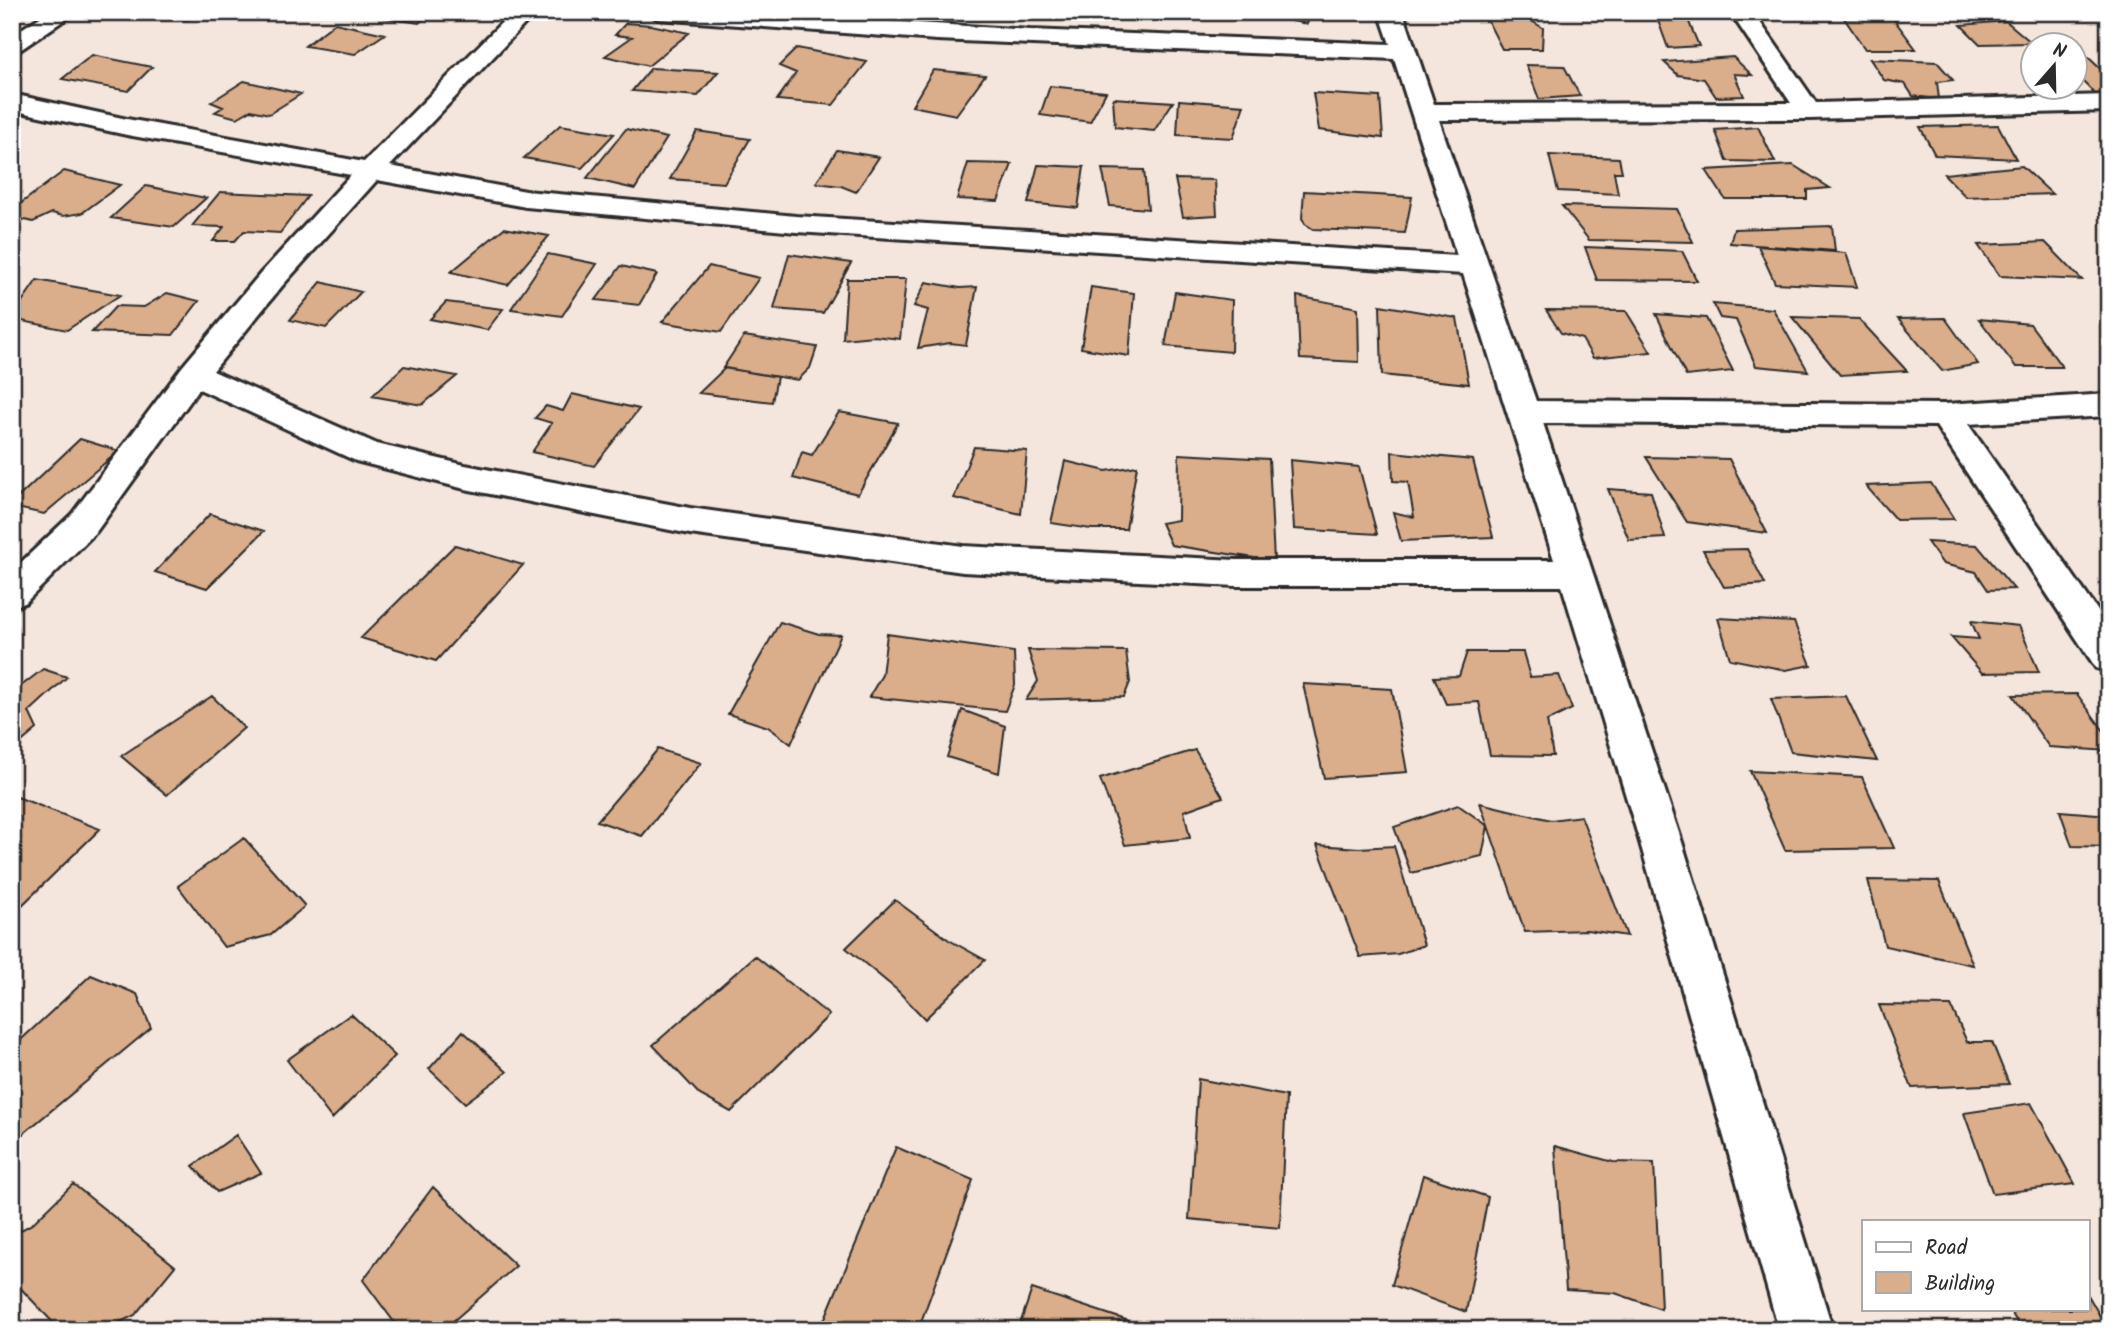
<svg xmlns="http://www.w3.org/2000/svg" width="2121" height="1342" viewBox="0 0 2121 1342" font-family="Kalam,sans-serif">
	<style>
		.building { fill: #daad8b; stroke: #2b2b2b; stroke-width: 2 }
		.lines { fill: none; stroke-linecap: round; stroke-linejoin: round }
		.minor-casing { stroke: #2b2b2b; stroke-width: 6 }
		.minor { fill: #fff; fill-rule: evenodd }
	</style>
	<rect width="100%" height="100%" fill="#f4e6dc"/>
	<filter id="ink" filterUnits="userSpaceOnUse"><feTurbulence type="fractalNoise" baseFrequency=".0143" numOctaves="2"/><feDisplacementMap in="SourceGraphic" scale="14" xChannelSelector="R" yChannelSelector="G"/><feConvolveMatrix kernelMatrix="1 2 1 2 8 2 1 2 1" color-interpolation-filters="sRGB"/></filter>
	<g filter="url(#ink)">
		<path class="building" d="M 144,12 L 201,12 L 187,20 Z
			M 346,12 L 432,12 L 419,23 Z
			M 1250,12 L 1312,12 L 1307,24 Z
			M 1520,14 L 1543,28 L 1542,49 L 1502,49 L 1485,16 Z
			M 1656,15 L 1686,15 L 1699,46 L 1668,48 Z
			M 1842,15 L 1892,17 L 1916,49 L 1865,49 Z
			M 2006,21 L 2032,43 L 1980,44 L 1961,25 Z
			M 335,23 L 385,34 L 355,54 L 305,46 Z
			M 626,23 L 651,25 L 689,33 L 648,66 L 605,56 L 632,37 L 615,35 Z
			M 797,48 L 867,62 L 833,105 L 777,100 L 796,73 L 779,66 Z
			M 92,55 L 152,67 L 128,91 L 62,79 Z
			M 1733,57 L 1752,75 L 1734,74 L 1744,96 L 1716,97 L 1704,79 L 1678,75 L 1664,62 Z
			M 2089,58 L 2109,77 L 2109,98 L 2099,98 L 2076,75 L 2076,59 Z
			M 1870,59 L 1937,62 L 1953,80 L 1937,82 L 1939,99 L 1913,96 L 1905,84 L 1884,80 Z
			M 1526,65 L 1564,66 L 1580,96 L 1539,99 Z
			M 651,68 L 718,72 L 698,96 L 632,91 Z
			M 933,70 L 985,75 L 956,115 L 912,106 Z
			M 244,81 L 301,94 L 269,114 L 251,110 L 237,118 L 215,112 L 223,107 L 211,102 Z
			M 1050,86 L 1106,92 L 1090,122 L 1040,115 Z
			M 1313,93 L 1380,97 L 1383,138 L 1319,130 Z
			M 1113,98 L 1173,102 L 1154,131 L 1115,127 Z
			M 1179,100 L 1244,105 L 1233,138 L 1177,135 Z
			M 560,125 L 614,134 L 582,168 L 524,158 Z
			M 1998,125 L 2016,159 L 1935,155 L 1920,127 Z
			M 1758,127 L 1775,162 L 1727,161 L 1715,130 Z
			M 626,129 L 667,138 L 635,189 L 587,178 Z
			M 697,131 L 750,139 L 724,183 L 670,179 Z
			M 837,150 L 879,157 L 856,192 L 841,186 L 816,183 Z
			M 1549,155 L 1619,158 L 1622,172 L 1614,172 L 1618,194 L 1558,191 Z
			M 968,163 L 1012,164 L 998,201 L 957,199 Z
			M 1038,165 L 1084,167 L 1078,208 L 1028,203 Z
			M 1793,165 L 1830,188 L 1807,190 L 1807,199 L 1725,199 L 1706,170 Z
			M 2022,166 L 2052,194 L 1966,197 L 1944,174 Z
			M 1102,169 L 1144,170 L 1148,209 L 1110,206 Z
			M 64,171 L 120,185 L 82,213 L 63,216 L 52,213 L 33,222 L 12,217 L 12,210 Z
			M 1175,179 L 1215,180 L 1217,215 L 1183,217 Z
			M 146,186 L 206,198 L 174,227 L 111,218 Z
			M 1304,191 L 1412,197 L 1405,233 L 1313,229 L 1305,224 L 1302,218 Z
			M 220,192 L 308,196 L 280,233 L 244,231 L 235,241 L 213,241 L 224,227 L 192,226 Z
			M 1562,206 L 1677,209 L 1693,242 L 1589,240 Z
			M 1832,226 L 1835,251 L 1730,243 L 1734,229 Z
			M 504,228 L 549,236 L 508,285 L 451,272 Z
			M 2045,242 L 2082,280 L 2000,276 L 1978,245 Z
			M 1758,246 L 1846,253 L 1857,287 L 1775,283 Z
			M 1585,247 L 1682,251 L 1697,281 L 1597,280 Z
			M 548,254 L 597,264 L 562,316 L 511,309 Z
			M 789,254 L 851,263 L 823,313 L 774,309 Z
			M 621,266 L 657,274 L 639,305 L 596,300 Z
			M 709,266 L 759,278 L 721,332 L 662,322 Z
			M 847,279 L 906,279 L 900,339 L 874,336 L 843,339 Z
			M 37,280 L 120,295 L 67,330 L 12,319 L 12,309 L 21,303 Z
			M 321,282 L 361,292 L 326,328 L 290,320 Z
			M 926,282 L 960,288 L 977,287 L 966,345 L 950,343 L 918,348 L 928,310 L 914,306 Z
			M 1091,287 L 1134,293 L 1129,356 L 1081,348 Z
			M 1175,292 L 1232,300 L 1231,352 L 1165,346 Z
			M 167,293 L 199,301 L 173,335 L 92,332 L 116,306 L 144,307 Z
			M 1297,296 L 1358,308 L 1359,362 L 1300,359 Z
			M 446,302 L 503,309 L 487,330 L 430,319 Z
			M 1713,304 L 1773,309 L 1808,371 L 1756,366 L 1736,320 L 1720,318 Z
			M 1380,305 L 1457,318 L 1469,384 L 1382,375 Z
			M 1546,310 L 1626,311 L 1651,352 L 1593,358 L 1582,339 L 1561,333 Z
			M 1656,314 L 1706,318 L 1733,371 L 1686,376 Z
			M 1792,317 L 1859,319 L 1907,371 L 1840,375 Z
			M 1945,318 L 1978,364 L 1942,371 L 1898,319 Z
			M 1979,319 L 2030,324 L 2062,367 L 2016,367 Z
			M 744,336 L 817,347 L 810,368 L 798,380 L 723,368 Z
			M 404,366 L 457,376 L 422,405 L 372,396 Z
			M 725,368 L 777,377 L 772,402 L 699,393 Z
			M 572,394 L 639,409 L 594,466 L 532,452 L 552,423 L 535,418 L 546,406 L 563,411 Z
			M 839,412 L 898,423 L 858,494 L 793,478 L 802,452 L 812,455 Z
			M 80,439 L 119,451 L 44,514 L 12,507 L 12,503 Z
			M 974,447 L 1027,451 L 1021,514 L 954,498 Z
			M 1392,452 L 1473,460 L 1493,537 L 1401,541 L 1393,512 L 1414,517 L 1408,482 L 1393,481 Z
			M 1179,454 L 1269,459 L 1274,561 L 1171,545 L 1161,523 L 1178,520 Z
			M 1646,457 L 1729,459 L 1767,533 L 1687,522 Z
			M 1290,460 L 1359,467 L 1377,534 L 1294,529 Z
			M 1065,461 L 1106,471 L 1137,466 L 1126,529 L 1091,529 L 1051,523 Z
			M 1931,483 L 1954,519 L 1896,520 L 1866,486 Z
			M 1608,489 L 1651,492 L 1665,538 L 1629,540 Z
			M 210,514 L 264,531 L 207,588 L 155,572 Z
			M 1927,542 L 1977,545 L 2014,589 L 1988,590 L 1976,572 L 1943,564 Z
			M 455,545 L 523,565 L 436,661 L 361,638 Z
			M 1747,549 L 1765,584 L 1724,587 L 1703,550 Z
			M 1718,618 L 1794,622 L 1811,665 L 1786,670 L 1730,659 Z
			M 1971,621 L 2019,626 L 2039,672 L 1982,673 L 1951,637 L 1979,639 Z
			M 780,622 L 819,634 L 841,635 L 791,744 L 768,727 L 728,714 Z
			M 887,634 L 1014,652 L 1015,685 L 1005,711 L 869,697 L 882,675 Z
			M 1028,650 L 1126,651 L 1130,682 L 1124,697 L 1026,700 L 1038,681 Z
			M 1467,652 L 1523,652 L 1530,677 L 1559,675 L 1572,709 L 1547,721 L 1553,756 L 1490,755 L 1479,702 L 1446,704 L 1434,677 L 1459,676 Z
			M 43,669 L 67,677 L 29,712 L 37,729 L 12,750 L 12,693 Z
			M 1303,684 L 1392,689 L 1407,772 L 1324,778 Z
			M 2077,694 L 2109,738 L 2109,751 L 2049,747 L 2013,695 Z
			M 212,696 L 244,728 L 167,795 L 121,756 Z
			M 1846,696 L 1877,761 L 1791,752 L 1771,699 Z
			M 962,710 L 1005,726 L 999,773 L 947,757 Z
			M 658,749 L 701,763 L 642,836 L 597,821 Z
			M 1195,750 L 1223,797 L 1184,811 L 1190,838 L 1125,845 L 1100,779 Z
			M 1750,771 L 1862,777 L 1894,848 L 1785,850 Z
			M 12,795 L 100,829 L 12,915 Z
			M 1480,803 L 1551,820 L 1581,816 L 1627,936 L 1587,930 L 1525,932 Z
			M 1458,805 L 1488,826 L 1482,856 L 1411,873 L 1394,827 Z
			M 2060,811 L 2109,815 L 2109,847 L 2072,846 Z
			M 244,838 L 305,906 L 271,935 L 224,947 L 178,886 Z
			M 1317,845 L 1359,848 L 1394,846 L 1424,945 L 1398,954 L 1360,957 Z
			M 1868,880 L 1939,881 L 1973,965 L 1885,946 Z
			M 895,900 L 949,940 L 985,960 L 925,1019 L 897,990 L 846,948 Z
			M 755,956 L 829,1015 L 731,1112 L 700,1095 L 653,1045 Z
			M 91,975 L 137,994 L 151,1028 L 12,1143 L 12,1048 Z
			M 1879,1005 L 1951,1006 L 1967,1042 L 1992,1042 L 2009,1084 L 1912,1088 Z
			M 351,1014 L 395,1056 L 332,1119 L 287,1060 Z
			M 463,1031 L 507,1072 L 465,1103 L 429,1069 Z
			M 1198,1079 L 1286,1096 L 1280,1228 L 1189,1219 Z
			M 2031,1103 L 2075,1184 L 1993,1194 L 1964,1113 Z
			M 236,1135 L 261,1173 L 217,1192 L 193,1166 Z
			M 1555,1146 L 1613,1162 L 1654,1163 L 1661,1309 L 1615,1293 L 1566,1290 Z
			M 896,1147 L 973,1180 L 918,1330 L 831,1330 L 823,1323 Z
			M 1423,1175 L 1488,1197 L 1466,1312 L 1392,1285 Z
			M 73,1184 L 175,1266 L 135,1315 L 104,1330 L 60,1330 L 12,1279 L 12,1235 L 32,1224 Z
			M 433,1187 L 516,1266 L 443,1330 L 400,1330 L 363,1280 Z
			M 1032,1289 L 1129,1321 L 1127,1330 L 1018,1330 Z
			M 2088,1295 L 2108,1330 L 2022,1330 L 2009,1309 L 2088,1309 Z"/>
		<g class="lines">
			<defs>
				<path id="minor" d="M 48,12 L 76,12 L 20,50 L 12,52 L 12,35 Z
					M 512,12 L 536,12 L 390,166 L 526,191 L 796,216 L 1457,256 L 1394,59 L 937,40 L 658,19 L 647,12 L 743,12 L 1030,30 L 1390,44 L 1379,12 L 1403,12 L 1434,104 L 1791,103 L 1730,12 L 1753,12 L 1816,103 L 2109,95 L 2109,111 L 1809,119 L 1439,120 L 1536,401 L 1945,404 L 2109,394 L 2109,416 L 1968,424 L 2109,627 L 2109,672 L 2096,668 L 1936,426 L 1543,423 L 1681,839 L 1833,1330 L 1779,1330 L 1639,839 L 1562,586 L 1236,586 L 963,572 L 690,534 L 465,489 L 356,461 L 199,389 L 96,532 L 25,603 L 12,607 L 12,571 L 72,514 L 182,367 L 261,273 L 351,175 L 127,135 L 12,110 L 12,94 L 127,119 L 364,162 ZM 377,180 L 526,207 L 796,232 L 1463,274 L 1554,560 L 1236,560 L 963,546 L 690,508 L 465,465 L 377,444 L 213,371 L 282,286 Z"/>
			</defs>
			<use href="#minor" class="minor-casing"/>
			<use href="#minor" class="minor"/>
		</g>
	</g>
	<rect width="2121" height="1342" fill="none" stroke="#fff" stroke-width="42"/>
	<rect x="21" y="21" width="2079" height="1300" fill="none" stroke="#2b2b2b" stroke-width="2.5" filter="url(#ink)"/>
	<rect x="1862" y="1220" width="228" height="91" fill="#ffffff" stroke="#aaaaaa" stroke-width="2"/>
	<rect x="1876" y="1242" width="35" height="10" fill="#ffffff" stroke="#aaaaaa" stroke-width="2"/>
	<text x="1925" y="1254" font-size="21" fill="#2b2b2b">Road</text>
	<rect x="1876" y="1272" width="35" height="21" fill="#daad8b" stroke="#aaaaaa" stroke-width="2"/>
	<text x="1925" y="1290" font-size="21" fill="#2b2b2b">Building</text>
	<g transform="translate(2054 66) rotate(20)"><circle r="33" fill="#ffffff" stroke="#aaaaaa" stroke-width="2"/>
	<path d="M0-5L12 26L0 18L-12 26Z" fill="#2b2b2b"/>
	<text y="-10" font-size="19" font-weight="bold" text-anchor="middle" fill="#2b2b2b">N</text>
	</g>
</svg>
